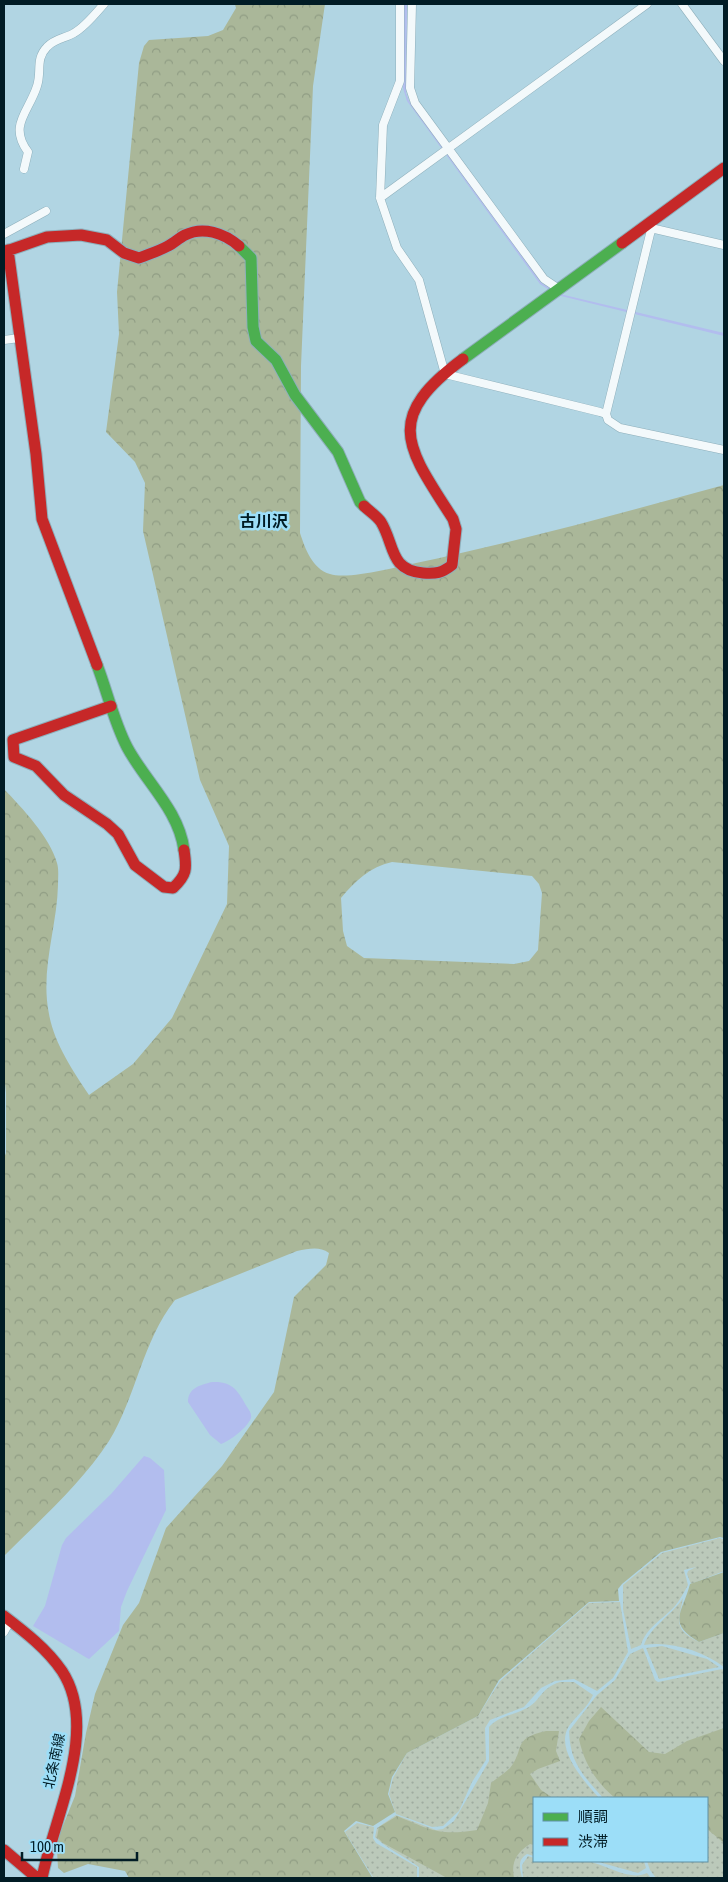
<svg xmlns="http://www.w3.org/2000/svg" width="728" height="1882" viewBox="0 0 728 1882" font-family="'Asap Condensed','Noto Sans JP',sans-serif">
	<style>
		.grass { fill: url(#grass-dots) }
		.forest { fill: url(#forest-crowns); fill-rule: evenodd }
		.water { fill: #b2bdee }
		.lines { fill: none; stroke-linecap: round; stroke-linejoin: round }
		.street-casing { stroke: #8eafbb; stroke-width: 9 }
		.fast-casing { stroke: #8eafbb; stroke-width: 13 }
		.jam-casing { stroke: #8eafbb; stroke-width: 13 }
		.street { stroke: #f3f9fb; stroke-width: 8 }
		.fast { stroke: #4caf50; stroke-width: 11 }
		.jam { stroke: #c62828; stroke-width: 11 }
		.labels { text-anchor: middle; stroke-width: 5; stroke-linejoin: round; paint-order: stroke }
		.street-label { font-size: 14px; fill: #011c25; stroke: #9cdef8 }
		.quarter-label { font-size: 16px; font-weight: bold; fill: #011c25; stroke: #9cdef8 }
	</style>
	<defs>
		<pattern id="grass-dots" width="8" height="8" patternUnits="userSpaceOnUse" patternTransform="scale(1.25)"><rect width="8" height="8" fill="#bbc9ba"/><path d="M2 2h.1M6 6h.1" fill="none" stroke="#9faca0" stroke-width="1.8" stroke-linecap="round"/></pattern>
		<pattern id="forest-crowns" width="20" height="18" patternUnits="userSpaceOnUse" patternTransform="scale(1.25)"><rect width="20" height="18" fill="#aab799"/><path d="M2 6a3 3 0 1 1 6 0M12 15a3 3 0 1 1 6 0" fill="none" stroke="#909d84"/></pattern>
	</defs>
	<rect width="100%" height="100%" fill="#b1d5e3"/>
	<path class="grass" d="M 720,1538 L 724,1540 L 724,1571 L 691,1584 L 687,1574 L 688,1571 L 696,1567 L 684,1570 L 688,1585 C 684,1592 680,1600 675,1606 C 663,1619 646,1628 641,1645 L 631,1649 L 623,1609 L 623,1585 L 662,1553 Z
		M 683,1598 C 678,1624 674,1629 699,1642 L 724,1633 L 724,1667 C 702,1651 672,1641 644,1645 C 650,1627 672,1615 683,1598 Z
		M 620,1602 L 628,1652 L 613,1678 L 597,1691 L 574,1679 L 555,1681 L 541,1688 L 524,1707 L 490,1720 L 485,1728 L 486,1760 L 472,1782 L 459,1811 L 443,1826 L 432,1827 L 396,1814 L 389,1794 L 393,1778 L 407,1753 L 478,1716 L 500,1681 L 589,1603 Z
		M 662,1646 L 707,1659 L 719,1667 L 659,1679 L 646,1648 Z
		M 643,1648 L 655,1680 L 658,1682 L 722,1669 L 724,1671 L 724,1878 L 656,1878 L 650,1870 L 647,1861 L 707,1861 L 707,1798 L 603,1798 C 583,1775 570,1763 569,1731 L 597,1695 L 615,1680 L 630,1654 Z
		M 560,1682 L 574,1682 L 593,1695 C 588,1707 576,1716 569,1726 C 554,1749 585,1782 599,1798 L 534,1798 L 534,1856 L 527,1854 C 517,1860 520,1868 522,1878 L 419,1878 L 419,1867 C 408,1859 382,1845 375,1837 L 377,1828 L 396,1815 L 436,1830 L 443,1829 L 454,1821 L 489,1761 L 489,1727 C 499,1716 514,1715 527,1708 C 542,1700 539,1689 560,1682 Z
		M 357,1823 L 374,1827 L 373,1838 L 376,1843 L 417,1867 L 417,1878 L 373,1877 L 345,1832 Z
		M 528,1856 L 534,1858 L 534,1861 C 551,1861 570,1858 586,1861 C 603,1863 630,1882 647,1873 L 651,1878 L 523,1878 L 522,1865 Z
		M 595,1861 L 644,1861 L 646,1868 L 638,1873 Z"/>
	<path class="forest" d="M 235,4 L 325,4 L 313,86 L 301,366 L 300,533 C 305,548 312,569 330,574 C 348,580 396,567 416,563 C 520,541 622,513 724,485 L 724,1538 L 720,1537 L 661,1552 L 622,1584 L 618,1589 L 619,1601 L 589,1602 L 499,1680 L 478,1716 L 407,1753 L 392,1777 L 388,1794 L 395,1812 L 373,1826 L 356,1821 L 344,1831 L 372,1877 L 364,1878 L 129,1878 L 125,1871 L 88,1864 L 64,1873 L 58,1868 L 57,1850 L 58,1838 L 75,1796 L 86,1733 L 95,1694 L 123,1625 L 139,1603 L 166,1528 L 222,1466 L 274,1392 L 294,1297 L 326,1265 L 329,1253 C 319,1246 309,1249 297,1251 L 175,1300 C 142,1342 136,1397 109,1441 C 81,1484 40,1520 4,1556 L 4,1158 L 6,1153 L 6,1093 L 4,1073 L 4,789 C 22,808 50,837 57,863 C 59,869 58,878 58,885 C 57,928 40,970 49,1014 C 54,1043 73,1071 89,1095 L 133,1064 L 172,1018 L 227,904 L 229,846 L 200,780 L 143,531 L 145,483 L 135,462 L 106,432 L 119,334 L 117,292 L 139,63 L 144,46 L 149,40 L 208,36 L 223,30 L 236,8 ZM 392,862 L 532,876 L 539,884 L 542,893 L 538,950 L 529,961 L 514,964 L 364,958 L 347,946 L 343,931 L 341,898 C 355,881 370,867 392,862 Z
		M 724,1572 L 724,1633 L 699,1642 C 666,1623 683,1612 690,1584 Z
		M 601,1707 L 649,1752 L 665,1754 L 687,1741 L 724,1728 L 724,1843 L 707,1829 L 707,1798 L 615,1798 C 596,1782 584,1763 579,1739 L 589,1721 Z
		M 546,1731 L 559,1731 L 556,1751 L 560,1761 L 538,1769 L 530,1774 L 541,1790 L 553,1798 L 534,1798 L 534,1845 L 530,1844 C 516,1853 511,1862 514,1878 L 447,1878 L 383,1843 L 377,1837 L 379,1827 L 397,1816 C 431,1830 439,1836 477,1830 L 488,1803 L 491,1783 C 497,1778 505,1773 510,1768 C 526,1748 511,1739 546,1731 Z"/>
	<path class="water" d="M 404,4 L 407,4 L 406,93 L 409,101 L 542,283 L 560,294 L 724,333 L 724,336 L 557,295 L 540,284 L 407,101 L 403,88 Z
		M 212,1382 C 233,1381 238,1391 247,1407 C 249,1410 252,1414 251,1418 C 247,1428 231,1440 221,1444 L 210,1435 L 188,1402 C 188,1388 200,1385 212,1382 Z
		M 144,1456 L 150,1458 L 164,1470 L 166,1510 L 127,1591 L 121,1607 L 119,1631 L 89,1659 L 87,1658 L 33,1626 L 45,1606 L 62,1545 L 66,1538 L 111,1494 Z"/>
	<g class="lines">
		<defs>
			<path id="street" d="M 400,4 L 400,81 L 383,125 L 380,198 L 397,248 L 419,280 L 445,374 L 600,412 L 606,414 L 608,420 L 620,428 L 724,450
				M 412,4 L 410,88 L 415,103 L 544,279 L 559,289
				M 682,4 L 724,61
				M 24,169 L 28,152 C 8,125 29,112 37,86 C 42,72 35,59 47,47 C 54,39 66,38 74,33 C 85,27 96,13 104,4
				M 380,198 L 647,4
				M 648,224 L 655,229 L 724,245
				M 4,234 L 46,211
				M 4,340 L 19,338
				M 606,414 L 651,230 L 648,224
				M 4,1632 L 10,1621"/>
			<path id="fast" d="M 239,246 L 251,258 L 253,327 L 256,341 L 276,360 L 295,395 L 338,452 L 360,502 L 364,506
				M 463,359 L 622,243
				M 97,665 C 107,691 114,722 127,747 C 145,781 179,810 184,850"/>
			<path id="jam" d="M 622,243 L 724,168
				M 8,250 L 36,454 L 42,519 L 97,665
				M 4,252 L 47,237 L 81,235 L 107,240 L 124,253 L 139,258 C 149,254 159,251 168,246 C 174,243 179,238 185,235 C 203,226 224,233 239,246
				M 364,506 C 369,511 377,516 381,522 C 395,545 389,570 423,573 C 436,574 442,573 452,565 L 456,529 L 453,519 C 407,447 382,419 463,359
				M 111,706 L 13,740 L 14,757 L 36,766 L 64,795 L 107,824 L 118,834 L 135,865 L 164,887 L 173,888 C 187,875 187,869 184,850
				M 4,1616 C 25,1632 47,1649 62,1671 C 100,1729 54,1817 42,1878
				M 4,1850 L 37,1878"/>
		</defs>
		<use href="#street" class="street-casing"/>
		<use href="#fast" class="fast-casing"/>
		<use href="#jam" class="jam-casing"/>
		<use href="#street" class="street"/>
		<use href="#fast" class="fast"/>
		<use href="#jam" class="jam"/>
	</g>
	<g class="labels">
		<g class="street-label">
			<text transform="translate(54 1761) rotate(-78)" y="5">北条南線</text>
		</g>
		<g class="quarter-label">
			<text x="264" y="527">古川沢</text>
		</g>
	</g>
	<rect width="728" height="1882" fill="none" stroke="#011c25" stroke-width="10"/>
	<rect x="533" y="1797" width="175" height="65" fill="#9cdef8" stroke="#5e90a4"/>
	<rect x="543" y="1813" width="25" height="8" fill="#4caf50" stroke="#5e90a4"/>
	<text x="578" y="1822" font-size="15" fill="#011c25">順調</text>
	<rect x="543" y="1838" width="25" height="8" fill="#c62828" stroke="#5e90a4"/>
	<text x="578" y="1847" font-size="15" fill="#011c25">渋滞</text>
	<path d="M22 1852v8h115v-8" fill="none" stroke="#011c25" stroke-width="2.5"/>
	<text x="30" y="1852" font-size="15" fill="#011c25" stroke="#9cdef8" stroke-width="4" paint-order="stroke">100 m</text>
</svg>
